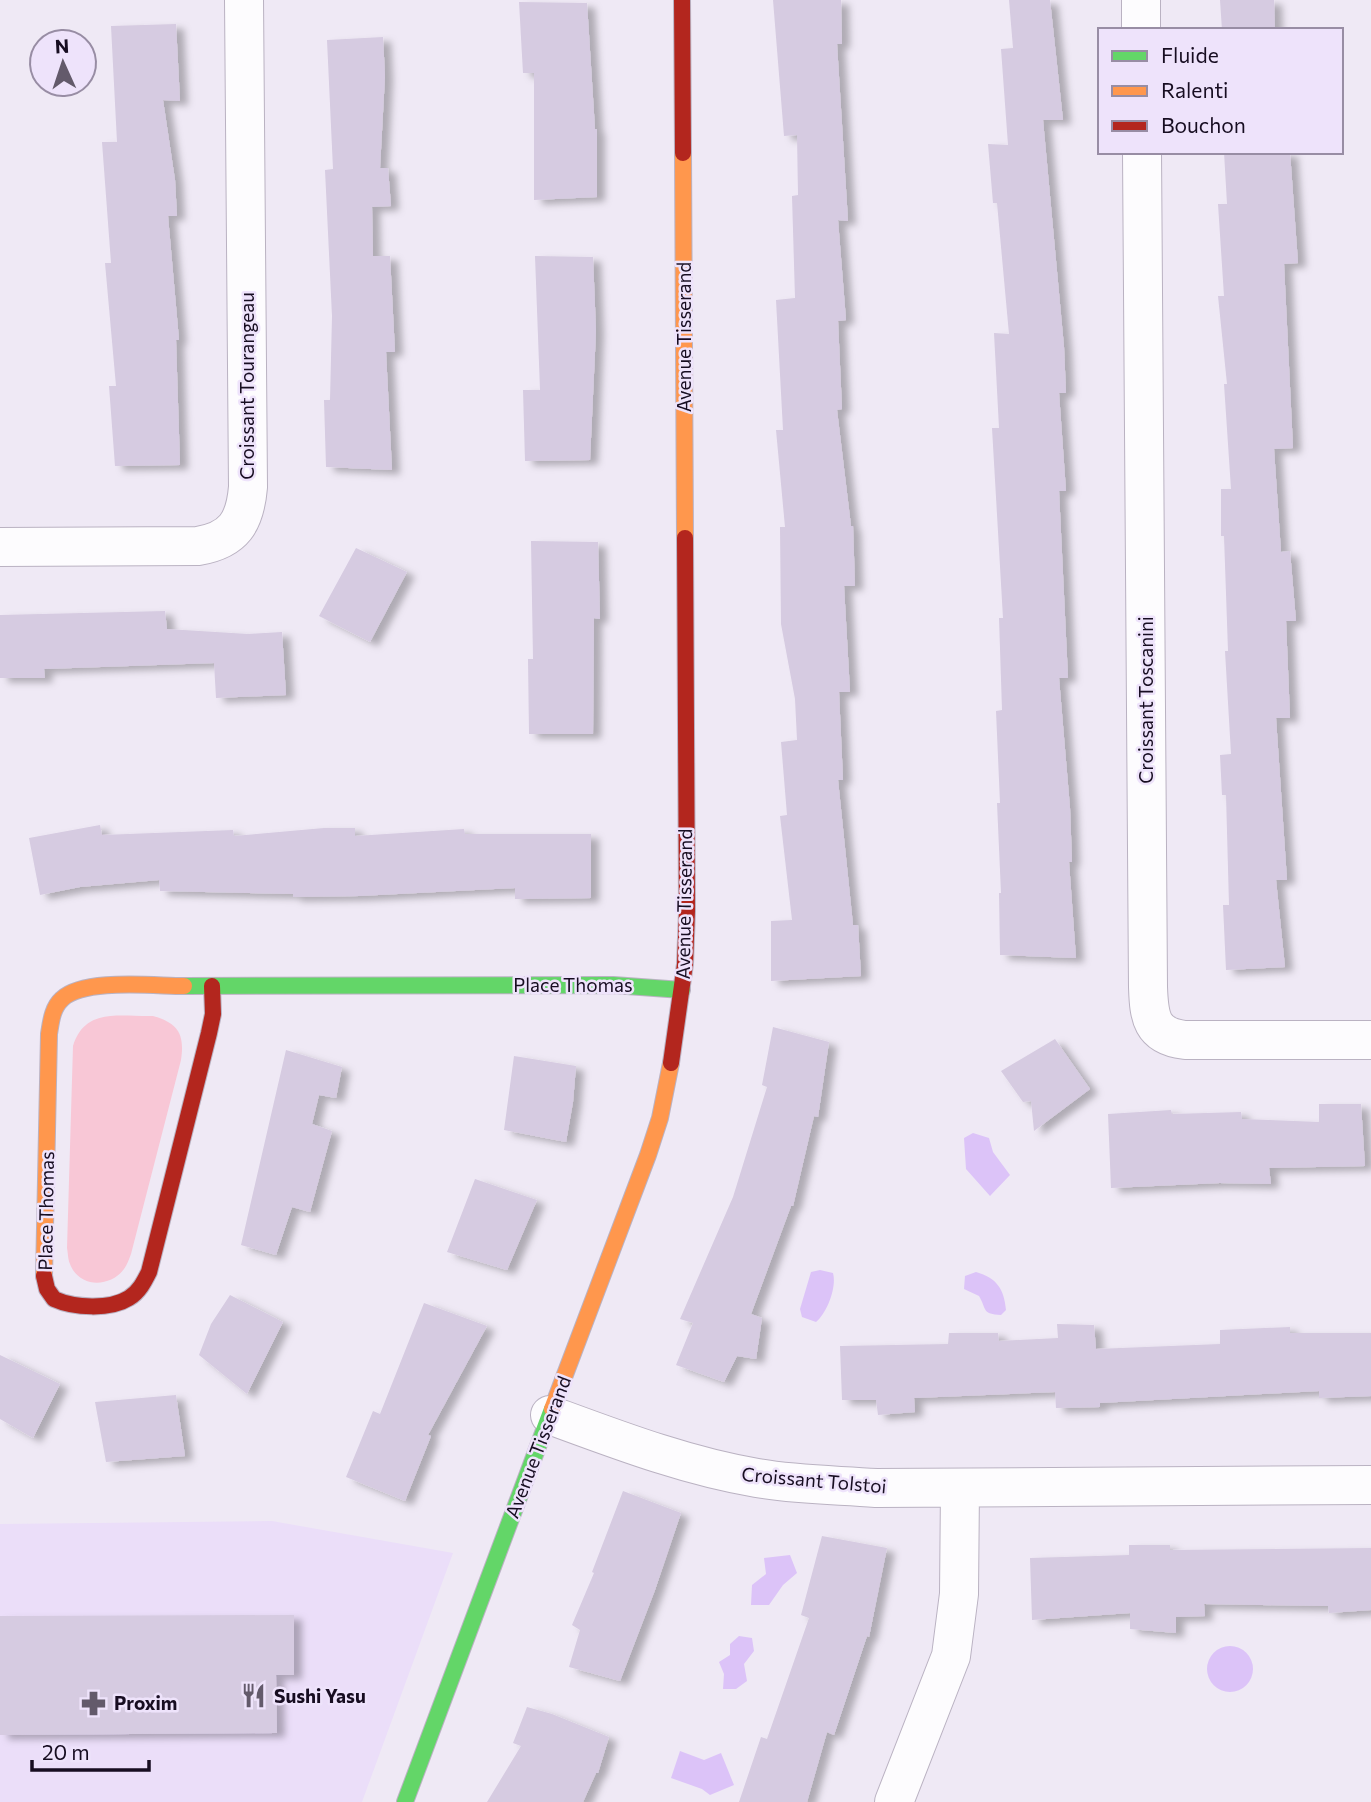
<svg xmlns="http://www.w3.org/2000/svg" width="1371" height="1802" viewBox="0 0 1371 1802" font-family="Commissioner,sans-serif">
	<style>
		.built { fill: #ebdef9 }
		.green { fill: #f8c7d6 }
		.water { fill: #dcc3f8 }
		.building { fill: #d6cbe1; filter: url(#shadow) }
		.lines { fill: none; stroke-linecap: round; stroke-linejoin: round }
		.street-casing { stroke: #bab2c2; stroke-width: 40 }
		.fast-casing { stroke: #bab2c2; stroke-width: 18 }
		.slow-casing { stroke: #bab2c2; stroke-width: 18 }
		.jam-casing { stroke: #bab2c2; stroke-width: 18 }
		.street { stroke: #fdfcfe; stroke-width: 38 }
		.fast { stroke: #63d668; stroke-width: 16 }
		.slow { stroke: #ff974d; stroke-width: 16 }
		.jam { stroke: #b3261e; stroke-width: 16 }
		.labels { text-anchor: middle; stroke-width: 5; stroke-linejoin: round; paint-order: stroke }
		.street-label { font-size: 19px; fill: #170d21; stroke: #eee3fb }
		.poi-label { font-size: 19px; font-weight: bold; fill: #170d21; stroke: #eee3fb; text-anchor: start }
	</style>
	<defs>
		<filter id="shadow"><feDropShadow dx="8" dy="4.5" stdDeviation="3.5" flood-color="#0004"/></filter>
	</defs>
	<rect width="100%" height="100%" fill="#efe9f5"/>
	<path class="built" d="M 272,1521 L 453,1553 L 362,1802 L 0,1802 L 0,1524 Z"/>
	<path class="green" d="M 153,1016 C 178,1023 185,1034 181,1060 L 131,1254 C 129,1259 127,1265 124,1269 C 110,1288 79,1288 70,1264 C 68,1260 68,1253 67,1248 L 73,1046 C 85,1007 120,1017 153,1016 Z"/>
	<path class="water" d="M 973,1133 L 989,1138 L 993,1152 L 1010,1175 L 990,1196 L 966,1169 L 964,1138 Z
		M 820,1270 L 833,1273 C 837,1287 827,1313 816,1322 L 802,1317 L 800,1309 L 811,1272 Z
		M 976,1272 C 997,1278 1004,1289 1006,1310 L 1001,1315 C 982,1314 987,1310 979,1296 L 964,1289 L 965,1276 Z
		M 790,1555 L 797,1573 L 783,1585 L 769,1605 L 751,1605 L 752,1585 L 766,1574 L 764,1558 Z
		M 739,1636 L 752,1638 L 754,1651 L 744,1664 L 747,1681 L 736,1689 L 723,1689 L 724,1674 L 719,1662 L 730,1655 L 730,1644 Z
		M1207 1669a23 23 0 1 1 46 0a23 23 0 1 1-46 0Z
		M 680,1751 L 704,1760 L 721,1753 L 734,1785 L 710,1795 L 702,1789 L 671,1778 Z"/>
	<path class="building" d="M 773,0 L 841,0 L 842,44 L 837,44 L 848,221 L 838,220 L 846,320 L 838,321 L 842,409 L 837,410 L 851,526 L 853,526 L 855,586 L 844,586 L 850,692 L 839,692 L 843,780 L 838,780 L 853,925 L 858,925 L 861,976 L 771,981 L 771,921 L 792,920 L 780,816 L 787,815 L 781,742 L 797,740 L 795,699 L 781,624 L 780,527 L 785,527 L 776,430 L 783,430 L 776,300 L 795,298 L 792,196 L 798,195 L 797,135 L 784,136 Z
		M 1009,0 L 1050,0 L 1063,120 L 1043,120 L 1064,347 L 1066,393 L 1059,393 L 1066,491 L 1059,491 L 1068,678 L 1059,678 L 1070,808 L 1072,862 L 1069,862 L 1076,958 L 1000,955 L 999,893 L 1001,893 L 997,803 L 1000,803 L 996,711 L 1002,710 L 999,618 L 1003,618 L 992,428 L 999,428 L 994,333 L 1009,334 L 997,203 L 993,203 L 988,144 L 1008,145 L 1001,49 L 1013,48 Z
		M 1220,0 L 1274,0 L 1275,30 L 1222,30 Z
		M 519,2 L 587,3 L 595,129 L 597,129 L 597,197 L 534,200 L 534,73 L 523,73 Z
		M 176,24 L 180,101 L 163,100 L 175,180 L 177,216 L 168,216 L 179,340 L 176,340 L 180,465 L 115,466 L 109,386 L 116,386 L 105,263 L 111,263 L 102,142 L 117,142 L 111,26 Z
		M 383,37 L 385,76 L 380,168 L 388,168 L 391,206 L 372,207 L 373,256 L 390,256 L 395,352 L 386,352 L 392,470 L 326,467 L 324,400 L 330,400 L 332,316 L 325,170 L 333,169 L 327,40 Z
		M 1224,152 L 1290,152 L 1298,263 L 1284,264 L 1293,448 L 1274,449 L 1281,552 L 1290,551 L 1296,621 L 1286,621 L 1290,718 L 1276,718 L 1287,880 L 1276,880 L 1285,967 L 1226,970 L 1223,905 L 1229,905 L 1226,795 L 1222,795 L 1220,755 L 1231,754 L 1225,651 L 1228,651 L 1224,536 L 1221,536 L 1221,489 L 1231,489 L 1224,384 L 1227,384 L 1218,296 L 1224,296 L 1218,204 L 1227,204 Z
		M 535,256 L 593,257 L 596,331 L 590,460 L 525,461 L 523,390 L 540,390 Z
		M 531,541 L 598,542 L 600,619 L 594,618 L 593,734 L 529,734 L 528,659 L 533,659 Z
		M 356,548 L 407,572 L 370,642 L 319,616 Z
		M 165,611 L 167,629 L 248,634 L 282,632 L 286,695 L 216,698 L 214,663 L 44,669 L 45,678 L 0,678 L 0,615 Z
		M 100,825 L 102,835 L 233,830 L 234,836 L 324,828 L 355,828 L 355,836 L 464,829 L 465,834 L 591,834 L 591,898 L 515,899 L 515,888 L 359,896 L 293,897 L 293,894 L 160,891 L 159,880 L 80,887 L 40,895 L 29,838 Z
		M 773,1027 L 829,1042 L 818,1117 L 814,1116 L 793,1206 L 791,1206 L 751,1314 L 762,1318 L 756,1359 L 737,1356 L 724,1382 L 676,1365 L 693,1323 L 680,1319 L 733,1197 L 767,1087 L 762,1085 Z
		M 1055,1039 L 1090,1089 L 1034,1131 L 1031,1101 L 1023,1102 L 1001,1071 Z
		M 286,1050 L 342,1067 L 336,1098 L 319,1095 L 312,1124 L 332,1131 L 310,1212 L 292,1207 L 276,1255 L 241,1245 Z
		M 514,1056 L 576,1066 L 573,1102 L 566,1142 L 504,1130 Z
		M 1319,1104 L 1361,1104 L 1365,1166 L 1269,1168 L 1271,1184 L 1220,1183 L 1111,1188 L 1108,1114 L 1171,1110 L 1172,1114 L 1241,1112 L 1242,1119 L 1319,1122 Z
		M 475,1179 L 537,1200 L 507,1270 L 447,1252 Z
		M 230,1295 L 283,1322 L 247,1394 L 199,1355 L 211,1324 Z
		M 424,1303 L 487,1326 L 428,1435 L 431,1436 L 405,1501 L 346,1477 L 373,1411 L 380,1414 Z
		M 1057,1324 L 1094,1325 L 1096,1349 L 1220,1344 L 1220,1330 L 1290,1327 L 1290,1333 L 1371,1333 L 1371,1396 L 1319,1398 L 1319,1391 L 1100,1403 L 1100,1407 L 1056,1408 L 1055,1392 L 914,1398 L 915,1412 L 878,1415 L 876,1400 L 842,1400 L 840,1346 L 948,1344 L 949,1333 L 998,1333 L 999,1341 L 1058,1338 Z
		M 0,1355 L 60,1384 L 33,1438 L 0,1419 Z
		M 176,1395 L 185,1456 L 106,1462 L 95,1402 Z
		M 623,1491 L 681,1513 L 655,1590 L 620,1681 L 569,1667 L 580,1630 L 572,1625 L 594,1573 L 592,1572 Z
		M 822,1536 L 887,1548 L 869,1637 L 867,1636 L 834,1735 L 827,1732 L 807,1802 L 739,1802 L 761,1737 L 767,1739 L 809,1618 L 801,1615 Z
		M 1129,1545 L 1170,1545 L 1170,1550 L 1371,1548 L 1371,1610 L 1329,1613 L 1328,1606 L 1204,1604 L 1205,1616 L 1176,1617 L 1176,1633 L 1130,1629 L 1130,1613 L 1032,1620 L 1030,1558 L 1129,1555 Z
		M 294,1615 L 294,1675 L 276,1675 L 277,1733 L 0,1735 L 0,1616 Z
		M 527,1707 L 552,1714 L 609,1737 L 598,1773 L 596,1773 L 583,1802 L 487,1802 L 521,1746 L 513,1743 Z"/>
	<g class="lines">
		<defs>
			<path id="street" d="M 1141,0 L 1141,30
				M 1142,152 L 1148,987 C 1149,1017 1151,1036 1185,1040 L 1371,1040
				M 0,547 L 198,546 C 234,540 245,522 248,487 L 244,0
				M 550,1415 C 618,1440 686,1466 757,1478 C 796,1485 836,1485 876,1488 L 1371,1485
				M 894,1802 L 951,1656 L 959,1594 L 960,1488"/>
			<path id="fast" d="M 184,986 L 613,985 L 682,990
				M 405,1802 L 552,1409"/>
			<path id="slow" d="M 683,153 L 685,538
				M 44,1276 L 49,1034 C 51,1022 52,1008 62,999 C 84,978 154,986 184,986
				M 552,1409 L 648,1155 L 660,1118 L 671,1063"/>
			<path id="jam" d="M 682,0 L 683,153
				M 671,1063 L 685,964 L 687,911 L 685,538
				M 44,1276 L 47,1289 L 54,1299 C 74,1308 110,1310 129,1298 C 139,1292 144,1282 149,1272 L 209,1033 L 213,1014 L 212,986"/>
		</defs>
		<use href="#street" class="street-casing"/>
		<use href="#fast" class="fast-casing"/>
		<use href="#slow" class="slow-casing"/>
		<use href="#jam" class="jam-casing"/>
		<use href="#street" class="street"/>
		<use href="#fast" class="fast"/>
		<use href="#slow" class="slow"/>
		<use href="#jam" class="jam"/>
	</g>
	<defs>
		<symbol id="restaurant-bare" viewBox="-9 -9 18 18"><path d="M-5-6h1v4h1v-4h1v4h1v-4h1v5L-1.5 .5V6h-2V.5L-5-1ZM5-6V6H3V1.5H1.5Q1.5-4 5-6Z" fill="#635a6b" stroke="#eee3fb" stroke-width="2.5" paint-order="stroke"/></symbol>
		<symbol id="pharmacy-bare" viewBox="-9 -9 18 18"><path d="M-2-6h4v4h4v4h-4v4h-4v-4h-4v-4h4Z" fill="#635a6b" stroke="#eee3fb" stroke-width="2.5" paint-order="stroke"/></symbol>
	</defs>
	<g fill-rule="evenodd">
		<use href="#restaurant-bare" x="236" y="1678" width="35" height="35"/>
		<use href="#pharmacy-bare" x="76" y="1686" width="35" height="35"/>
	</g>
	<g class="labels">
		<g class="street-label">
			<text transform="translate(684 337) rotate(-90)" y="7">Avenue Tisserand</text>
			<text transform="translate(247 386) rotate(-90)" y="7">Croissant Tourangeau</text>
			<text transform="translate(1146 700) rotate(-90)" y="7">Croissant Toscanini</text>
			<text transform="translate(684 904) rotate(-89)" y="7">Avenue Tisserand</text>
			<text x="573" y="992">Place Thomas</text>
			<text transform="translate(46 1211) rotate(-89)" y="7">Place Thomas</text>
			<text transform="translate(538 1447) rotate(-69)" y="7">Avenue Tisserand</text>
			<text transform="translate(814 1480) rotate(5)" y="7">Croissant Tolstoi</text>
		</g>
		<g class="poi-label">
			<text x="274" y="1703">Sushi Yasu</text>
			<text x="114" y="1710">Proxim</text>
		</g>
	</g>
	<rect x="1098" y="28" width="245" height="126" fill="#eee3fb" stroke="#988da4" stroke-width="2"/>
	<rect x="1112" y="51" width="35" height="10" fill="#63d668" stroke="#988da4" stroke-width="2"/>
	<text x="1161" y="63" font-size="21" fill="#170d21">Fluide</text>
	<rect x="1112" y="86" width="35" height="10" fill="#ff974d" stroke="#988da4" stroke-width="2"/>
	<text x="1161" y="98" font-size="21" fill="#170d21">Ralenti</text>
	<rect x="1112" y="121" width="35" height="10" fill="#b3261e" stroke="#988da4" stroke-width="2"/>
	<text x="1161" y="133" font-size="21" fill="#170d21">Bouchon</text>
	<g transform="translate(63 63) rotate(357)"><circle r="33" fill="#eee3fb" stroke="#988da4" stroke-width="2"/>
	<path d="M0-5L12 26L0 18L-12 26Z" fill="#635a6b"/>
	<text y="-10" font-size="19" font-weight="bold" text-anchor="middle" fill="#170d21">N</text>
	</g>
	<path d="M32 1760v10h117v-10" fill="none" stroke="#170d21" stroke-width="3.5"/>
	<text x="42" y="1760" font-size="21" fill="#170d21" stroke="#eee3fb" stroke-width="5" paint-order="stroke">20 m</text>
</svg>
